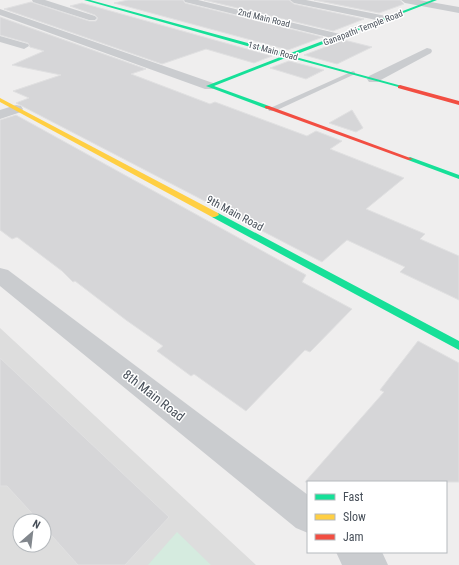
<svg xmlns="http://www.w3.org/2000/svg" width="459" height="565" viewBox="0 0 459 565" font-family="'Roboto Condensed',sans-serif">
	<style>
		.education { fill: #ddd; fill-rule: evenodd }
		.green { fill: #d5ebdf }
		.building { fill: #d6d6d8; stroke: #e0e0e1 }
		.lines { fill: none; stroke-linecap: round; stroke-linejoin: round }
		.lane { fill: #cacccf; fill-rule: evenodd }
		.street { fill: #cacccf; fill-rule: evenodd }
		.fast { fill: #16e098; fill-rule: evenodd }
		.slow { fill: #ffcf43; fill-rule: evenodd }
		.jam { fill: #f24e42; fill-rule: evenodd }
		.labels { text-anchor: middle; stroke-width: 3; stroke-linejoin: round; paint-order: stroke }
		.far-street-label { font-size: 9px; fill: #474f59; stroke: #fff }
		.street-label { font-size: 11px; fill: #474f59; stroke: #fff }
		.near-street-label { font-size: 13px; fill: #474f59; stroke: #fff }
	</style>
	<rect width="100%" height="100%" fill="#efeeee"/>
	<path class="education" d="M 0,328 L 256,565 L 0,565 ZM 20,521 L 44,521 L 44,545 L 20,545 Z"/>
	<path class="green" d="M 177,532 L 211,565 L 148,565 Z"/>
	<path class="building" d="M 128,0 L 183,0 L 185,3 L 323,37 L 288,50 L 114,3 Z
		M 204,0 L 289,0 L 294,4 L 364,19 L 333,31 Z
		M 314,0 L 400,0 L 404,4 L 379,13 Z
		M 31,2 L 89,21 L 96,21 L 98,18 L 95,15 L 70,6 L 82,3 L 272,56 L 254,63 L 206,49 L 162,64 L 4,9 Z
		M 0,17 L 146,69 L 131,74 L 210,104 L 215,102 L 307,136 L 316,131 L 342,141 L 330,149 L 404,178 L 366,209 L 425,234 L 420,239 L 459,256 L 459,300 L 400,272 L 405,267 L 347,240 L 322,262 L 16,103 L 29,98 L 13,91 L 61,75 L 12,65 L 44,51 L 30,47 L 28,43 L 0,35 Z
		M 344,40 L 372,47 L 337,64 L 304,55 Z
		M 289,61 L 324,70 L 306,79 L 270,68 Z
		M 352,110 L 363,128 L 356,132 L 329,123 Z
		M 16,115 L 306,275 L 302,282 L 352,309 L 310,352 L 305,350 L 246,411 L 194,374 L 191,376 L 157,351 L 163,346 L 126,320 L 75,281 L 73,282 L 62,271 L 17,237 L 12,239 L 0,230 L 0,120 Z
		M 418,341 L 459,363 L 459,482 L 305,482 L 384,392 L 380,390 Z
		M 0,358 L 169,517 L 125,565 L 78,565 L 44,527 L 44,521 L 39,521 L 7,486 L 0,486 Z"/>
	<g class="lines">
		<path class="lane" d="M 353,71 L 355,72 L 355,74 L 275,111 L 269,111 L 268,109 Z"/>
		<path class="street" d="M 32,0 L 45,0 L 95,16 L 97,18 L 95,20 L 89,20 L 33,2 Z
			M 184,0 L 198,0 L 344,35 L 345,37 L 340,40 L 185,2 Z
			M 290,0 L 306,0 L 386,16 L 391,19 L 386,22 L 294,3 Z
			M 401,0 L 419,0 L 459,7 L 459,13 L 405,3 Z
			M 0,9 L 213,83 L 215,86 L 213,89 L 205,89 L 0,15 Z
			M 0,36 L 28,44 L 29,46 L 24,49 L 0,42 Z
			M 427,48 L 431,49 L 432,51 L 431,53 L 377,82 L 369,82 L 367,79 L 369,76 Z
			M 16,105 L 21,106 L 23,109 L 21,112 L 0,119 L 0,110 Z
			M 0,268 L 8,270 L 308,495 L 308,533 L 296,528 L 0,286 Z
			M 336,552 L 382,552 L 388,565 L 342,565 Z"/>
		<path class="fast" d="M 84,0 L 90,0 L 288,54 L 432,0 L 437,0 L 292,56 L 402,86 L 402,88 L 288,57 L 214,86 L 269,106 L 269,108 L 267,109 L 206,86 L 283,56 Z
			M 410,157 L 459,175 L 459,179 L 408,160 L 408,158 Z
			M 212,213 L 218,213 L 459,341 L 459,350 L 212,217 Z"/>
		<path class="slow" d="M 0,98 L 218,213 L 219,215 L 215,217 L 212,217 L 0,102 Z"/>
		<path class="jam" d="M 400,85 L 459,101 L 459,105 L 398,88 L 398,86 Z
			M 265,106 L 269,106 L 413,159 L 408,160 L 265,108 Z"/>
	</g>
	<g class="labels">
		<g class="far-street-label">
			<text transform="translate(264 18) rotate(14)" y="3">2nd Main Road</text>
			<text transform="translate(363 28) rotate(-21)" y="3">Ganapathi Temple Road</text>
			<text transform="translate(273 51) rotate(15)" y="3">1st Main Road</text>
		</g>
		<g class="street-label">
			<text transform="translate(235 213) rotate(28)" y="4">9th Main Road</text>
		</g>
		<g class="near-street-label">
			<text transform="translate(154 395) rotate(38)" y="5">8th Main Road</text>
		</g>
	</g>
	<rect x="307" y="481" width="140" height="72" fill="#ffffff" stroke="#b5b9bd"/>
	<rect x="315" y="494" width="20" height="6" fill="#16e098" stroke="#b5b9bd"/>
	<text x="343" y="501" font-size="12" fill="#474f59">Fast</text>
	<rect x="315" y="514" width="20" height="6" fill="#ffcf43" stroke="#b5b9bd"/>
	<text x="343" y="521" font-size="12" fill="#474f59">Slow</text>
	<rect x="315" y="534" width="20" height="6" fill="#f24e42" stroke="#b5b9bd"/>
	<text x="343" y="541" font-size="12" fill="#474f59">Jam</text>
	<g transform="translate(32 533) rotate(28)"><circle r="19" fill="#ffffff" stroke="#b5b9bd"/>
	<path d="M0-3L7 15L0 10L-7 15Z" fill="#82878d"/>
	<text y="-6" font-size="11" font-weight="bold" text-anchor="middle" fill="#474f59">N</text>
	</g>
</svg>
